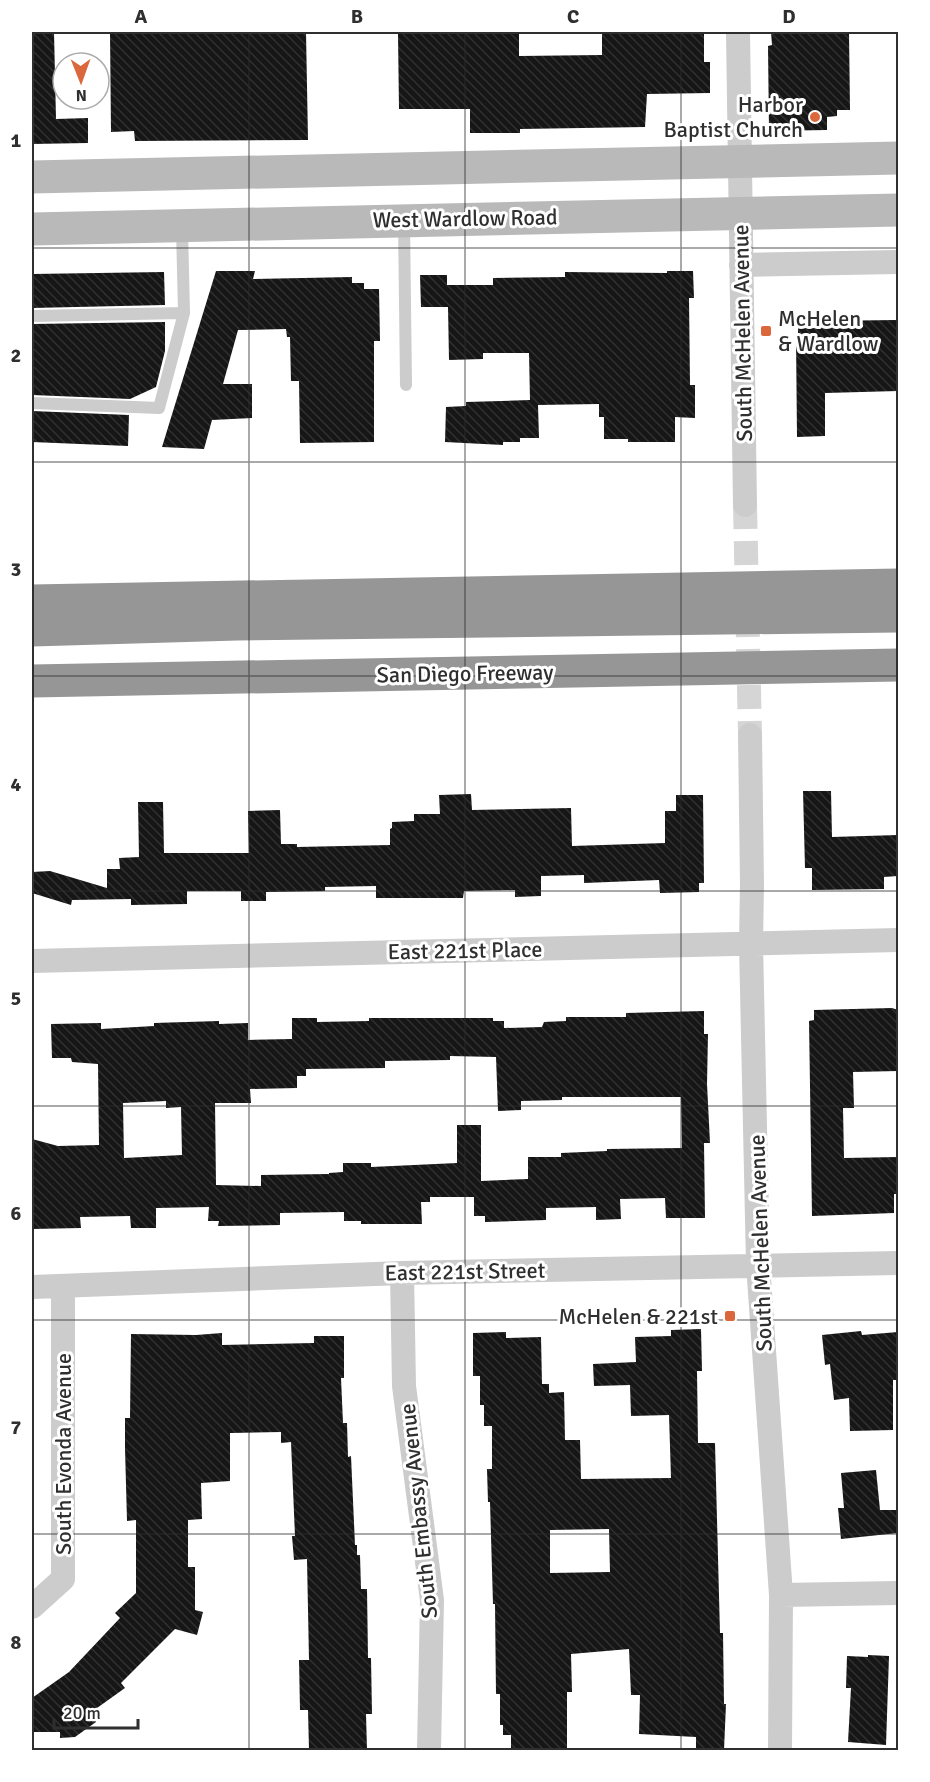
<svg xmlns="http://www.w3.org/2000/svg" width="930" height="1782" viewBox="0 0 930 1782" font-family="Signika,sans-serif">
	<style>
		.building { fill: url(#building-back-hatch); fill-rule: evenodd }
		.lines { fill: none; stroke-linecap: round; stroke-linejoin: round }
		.street-tunnel { stroke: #d5d5d5; stroke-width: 24; stroke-dasharray: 24 12; stroke-linecap: butt }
		.lane { stroke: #ccc; stroke-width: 12 }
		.street { stroke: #ccc; stroke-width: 24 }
		.secondary { stroke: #b9b9b9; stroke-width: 33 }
		.highway { stroke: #969696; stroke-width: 33 }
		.grid { fill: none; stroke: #2f2f2f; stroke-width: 1.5; stroke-opacity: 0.55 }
		.poi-dot { fill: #db683c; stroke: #fff; stroke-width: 2 }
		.labels { text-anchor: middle; stroke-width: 6; stroke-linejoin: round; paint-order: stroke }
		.poi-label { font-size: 22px; fill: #2f2f2f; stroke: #fff; text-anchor: end }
		.street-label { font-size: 22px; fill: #2f2f2f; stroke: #fff }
		.neatline { fill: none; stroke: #2f2f2f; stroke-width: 2 }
		.grid-label { font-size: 20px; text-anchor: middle; font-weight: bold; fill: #2f2f2f }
	</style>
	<defs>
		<pattern id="building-back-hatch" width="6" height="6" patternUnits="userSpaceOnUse" patternTransform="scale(1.5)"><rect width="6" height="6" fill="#161616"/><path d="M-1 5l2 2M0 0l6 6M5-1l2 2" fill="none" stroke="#303030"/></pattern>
	</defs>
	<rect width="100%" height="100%" fill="#fff"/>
	<path class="building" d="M 32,32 L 54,32 L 56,119 L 88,118 L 88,143 L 32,144 Z
		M 110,32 L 306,32 L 308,140 L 135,141 L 134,131 L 111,132 Z
		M 474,32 L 519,32 L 519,56 L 602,55 L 602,32 L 704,32 L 704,62 L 710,62 L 710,93 L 647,94 L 645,127 L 520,129 L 520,133 L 470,133 L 470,109 L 399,109 L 398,34 Z
		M 771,32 L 849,32 L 850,110 L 837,110 L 837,116 L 827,117 L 827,130 L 769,131 L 768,46 L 772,45 Z
		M 216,271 L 255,271 L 253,279 L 352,277 L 352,283 L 364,283 L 364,289 L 379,289 L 380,341 L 374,341 L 374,442 L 300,443 L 299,381 L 291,381 L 290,337 L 287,337 L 286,329 L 238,330 L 223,384 L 252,384 L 252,418 L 212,420 L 204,449 L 162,447 Z
		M 667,271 L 693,271 L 694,298 L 689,298 L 690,385 L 695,385 L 695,418 L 675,417 L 675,442 L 628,442 L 628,439 L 604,439 L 604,417 L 599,417 L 599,404 L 538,405 L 539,438 L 520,438 L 520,442 L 503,442 L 503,445 L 445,442 L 446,407 L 466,406 L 466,402 L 530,400 L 529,353 L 483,353 L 483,359 L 449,360 L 448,307 L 421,307 L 420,275 L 447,275 L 447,285 L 493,285 L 493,278 L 565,277 L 565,272 L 667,273 Z
		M 164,272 L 165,305 L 32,308 L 32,274 Z
		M 897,320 L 897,326 L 898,326 L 898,391 L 825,393 L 825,436 L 797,437 L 796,337 L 798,337 L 798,328 L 816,328 L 816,321 Z
		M 165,322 L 165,351 L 156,387 L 130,399 L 32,395 L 32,324 Z
		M 32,411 L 129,415 L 128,446 L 32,442 Z
		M 803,791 L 831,791 L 832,837 L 898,835 L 898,876 L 884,877 L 884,889 L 812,890 L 812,868 L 805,868 Z
		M 471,794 L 472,810 L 571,808 L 572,846 L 665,843 L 665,811 L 676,811 L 676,795 L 703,795 L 704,883 L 699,883 L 699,892 L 660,893 L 659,880 L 584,883 L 584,875 L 541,876 L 541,896 L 515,897 L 515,890 L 464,891 L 463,898 L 376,898 L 376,886 L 325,887 L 325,891 L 266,892 L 266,901 L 241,901 L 241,891 L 187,891 L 187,904 L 131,905 L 131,899 L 72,900 L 71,905 L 32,893 L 32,872 L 50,871 L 107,888 L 107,869 L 120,869 L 119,858 L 139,857 L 138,802 L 163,802 L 164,853 L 249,853 L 248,811 L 280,810 L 281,844 L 297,844 L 297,847 L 390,845 L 390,829 L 392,828 L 392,822 L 414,821 L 414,814 L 440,814 L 439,795 Z
		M 892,1008 L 898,1010 L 898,1071 L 853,1072 L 854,1108 L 843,1108 L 844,1158 L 898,1157 L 898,1194 L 894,1194 L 894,1213 L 812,1216 L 809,1021 L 814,1020 L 814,1010 Z
		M 704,1011 L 704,1034 L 708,1034 L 707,1084 L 710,1143 L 704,1143 L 705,1218 L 666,1218 L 665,1198 L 620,1199 L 621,1219 L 596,1220 L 596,1207 L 546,1208 L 546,1220 L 485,1222 L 485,1216 L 474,1216 L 474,1197 L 430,1197 L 430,1202 L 421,1202 L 422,1224 L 361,1224 L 361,1221 L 344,1221 L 344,1212 L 280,1213 L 280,1225 L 218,1226 L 219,1221 L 208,1221 L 209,1207 L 156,1208 L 156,1228 L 131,1228 L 130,1216 L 80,1217 L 81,1228 L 32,1229 L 32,1139 L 58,1146 L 99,1145 L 98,1064 L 72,1062 L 71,1058 L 52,1058 L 51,1024 L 101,1023 L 101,1029 L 154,1026 L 154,1023 L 219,1021 L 219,1024 L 248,1023 L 248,1040 L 292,1039 L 292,1018 L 317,1018 L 317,1022 L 369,1021 L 369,1018 L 493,1018 L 493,1021 L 504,1021 L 504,1028 L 542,1027 L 544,1022 L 566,1021 L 566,1017 L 626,1017 L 626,1013 ZM 450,1056 L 496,1057 L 498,1111 L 521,1110 L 521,1101 L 562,1100 L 562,1097 L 681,1097 L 682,1148 L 607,1149 L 607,1151 L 561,1153 L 561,1157 L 528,1157 L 528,1179 L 481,1181 L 481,1125 L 457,1125 L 457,1163 L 371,1167 L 371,1163 L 343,1163 L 343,1172 L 329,1173 L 329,1174 L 261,1175 L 261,1186 L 216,1185 L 215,1103 L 251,1103 L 250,1089 L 297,1088 L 297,1076 L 306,1076 L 306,1069 L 385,1068 L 385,1061 L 450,1060 ZM 166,1101 L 166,1108 L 181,1107 L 182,1155 L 124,1158 L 123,1103 Z
		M 701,1329 L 702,1371 L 697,1371 L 698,1443 L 715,1443 L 720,1633 L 723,1633 L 724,1704 L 726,1704 L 724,1750 L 696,1750 L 696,1737 L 639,1734 L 640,1695 L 631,1695 L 629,1649 L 571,1654 L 572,1692 L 567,1692 L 567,1750 L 511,1750 L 511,1735 L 503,1735 L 503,1725 L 500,1725 L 500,1694 L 496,1694 L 495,1604 L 493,1604 L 490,1502 L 488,1502 L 487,1469 L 492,1469 L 492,1426 L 484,1426 L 484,1405 L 480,1405 L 480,1376 L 473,1376 L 473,1333 L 506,1332 L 506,1338 L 541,1337 L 542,1384 L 549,1384 L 549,1393 L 564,1392 L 565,1440 L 580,1440 L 581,1479 L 671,1478 L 669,1415 L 631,1416 L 630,1385 L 594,1386 L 593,1364 L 636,1362 L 635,1337 L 671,1336 L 671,1330 ZM 609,1529 L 610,1572 L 550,1573 L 550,1530 Z
		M 861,1331 L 862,1335 L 898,1332 L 898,1380 L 893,1380 L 893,1430 L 850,1431 L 849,1398 L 834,1400 L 830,1364 L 825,1365 L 822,1335 Z
		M 222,1333 L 222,1345 L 314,1343 L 314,1336 L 344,1336 L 344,1378 L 341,1378 L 343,1423 L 347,1423 L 348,1457 L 351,1456 L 355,1545 L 357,1545 L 357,1555 L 360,1555 L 361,1589 L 367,1589 L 368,1658 L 371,1658 L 372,1714 L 366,1714 L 367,1750 L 309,1750 L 308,1710 L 300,1710 L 299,1660 L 309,1660 L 307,1559 L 294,1560 L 292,1536 L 295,1536 L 291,1442 L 281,1443 L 281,1432 L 230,1433 L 230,1481 L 201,1483 L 202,1519 L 188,1520 L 188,1567 L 195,1567 L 195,1610 L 203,1612 L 197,1635 L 175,1629 L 121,1683 L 125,1688 L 90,1713 L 96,1722 L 75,1737 L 60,1738 L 60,1732 L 32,1732 L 32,1698 L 69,1672 L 120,1618 L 115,1613 L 136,1593 L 136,1520 L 127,1521 L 125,1448 L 125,1418 L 130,1418 L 131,1334 L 196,1335 Z
		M 876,1470 L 880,1510 L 898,1510 L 898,1533 L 841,1539 L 838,1508 L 844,1508 L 841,1473 Z
		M 868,1655 L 889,1656 L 886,1745 L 848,1742 L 851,1688 L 846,1688 L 847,1656 L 868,1657 Z"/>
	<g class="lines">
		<path class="street-tunnel" d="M 745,505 L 750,735"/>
		<path class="lane" d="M 404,221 L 406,385
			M 32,316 L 184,313
			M 32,403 L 159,408 L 184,313 L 182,228"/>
		<path class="street" d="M 738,32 L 745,505
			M 741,265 L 898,262
			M 750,735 L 752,884 L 751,944 L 758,1264 L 781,1595 L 780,1750
			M 32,961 L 898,940
			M 402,1273 L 404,1386 L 432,1600 L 429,1750
			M 32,1287 L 402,1273 L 898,1263
			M 781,1595 L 898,1593
			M 32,1607 L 63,1579 L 63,1286"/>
		<path class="secondary" d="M 32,177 L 898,158
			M 32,229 L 898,210"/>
		<path class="highway" d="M 32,601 L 898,585
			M 32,630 L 237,624 L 898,616
			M 32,681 L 898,665"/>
	</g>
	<path class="grid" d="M 249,32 L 249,1750M 465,32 L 465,1750M 681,32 L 681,1750M 32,248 L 898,248M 32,462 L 898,462M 32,676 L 898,676M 32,891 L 898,891M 32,1106 L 898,1106M 32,1320 L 898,1320M 32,1534 L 898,1534"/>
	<g class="poi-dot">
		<circle cx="815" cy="117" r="6"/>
		<rect x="760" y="325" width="12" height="12" rx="3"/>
		<rect x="724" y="1310" width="12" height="12" rx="3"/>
	</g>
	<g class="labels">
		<g class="poi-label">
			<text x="803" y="112">Harbor<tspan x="803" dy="25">Baptist Church</tspan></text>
			<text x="778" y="326" text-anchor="start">McHelen<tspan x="778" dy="25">&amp; Wardlow</tspan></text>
			<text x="718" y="1324">McHelen &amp; 221st</text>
		</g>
		<g class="street-label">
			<text transform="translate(465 218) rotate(-1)" y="8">West Wardlow Road</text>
			<text transform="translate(742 333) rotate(-91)" y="8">South McHelen Avenue</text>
			<text transform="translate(465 673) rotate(-1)" y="8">San Diego Freeway</text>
			<text transform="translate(465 950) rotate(-1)" y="8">East 221st Place</text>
			<text transform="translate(760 1243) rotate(-92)" y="8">South McHelen Avenue</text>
			<text transform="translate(465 1271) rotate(-1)" y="8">East 221st Street</text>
			<text transform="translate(63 1454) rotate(-90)" y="8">South Evonda Avenue</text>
			<text transform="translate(418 1511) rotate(-96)" y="8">South Embassy Avenue</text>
		</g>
	</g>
	<rect width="930" height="1782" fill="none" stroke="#ffffff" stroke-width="66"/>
	<g transform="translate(81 81) rotate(179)"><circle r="28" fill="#ffffff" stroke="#acacac" stroke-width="1.5"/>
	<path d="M0-4.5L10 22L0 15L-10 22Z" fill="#db683c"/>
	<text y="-9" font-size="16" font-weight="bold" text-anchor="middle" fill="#2f2f2f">N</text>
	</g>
	<path d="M54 1719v9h84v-9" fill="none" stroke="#2f2f2f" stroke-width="3"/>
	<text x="63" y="1719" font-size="18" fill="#2f2f2f" stroke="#ffffff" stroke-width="4.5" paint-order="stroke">20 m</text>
	<rect x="33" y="33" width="864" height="1716" class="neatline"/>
	<g class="grid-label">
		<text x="141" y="23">A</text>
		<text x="357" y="23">B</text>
		<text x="573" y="23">C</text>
		<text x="789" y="23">D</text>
		<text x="16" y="147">1</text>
		<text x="16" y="362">2</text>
		<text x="16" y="576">3</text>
		<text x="16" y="791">4</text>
		<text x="16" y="1005">5</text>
		<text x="16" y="1220">6</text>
		<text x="16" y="1434">7</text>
		<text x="16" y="1649">8</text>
	</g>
</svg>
